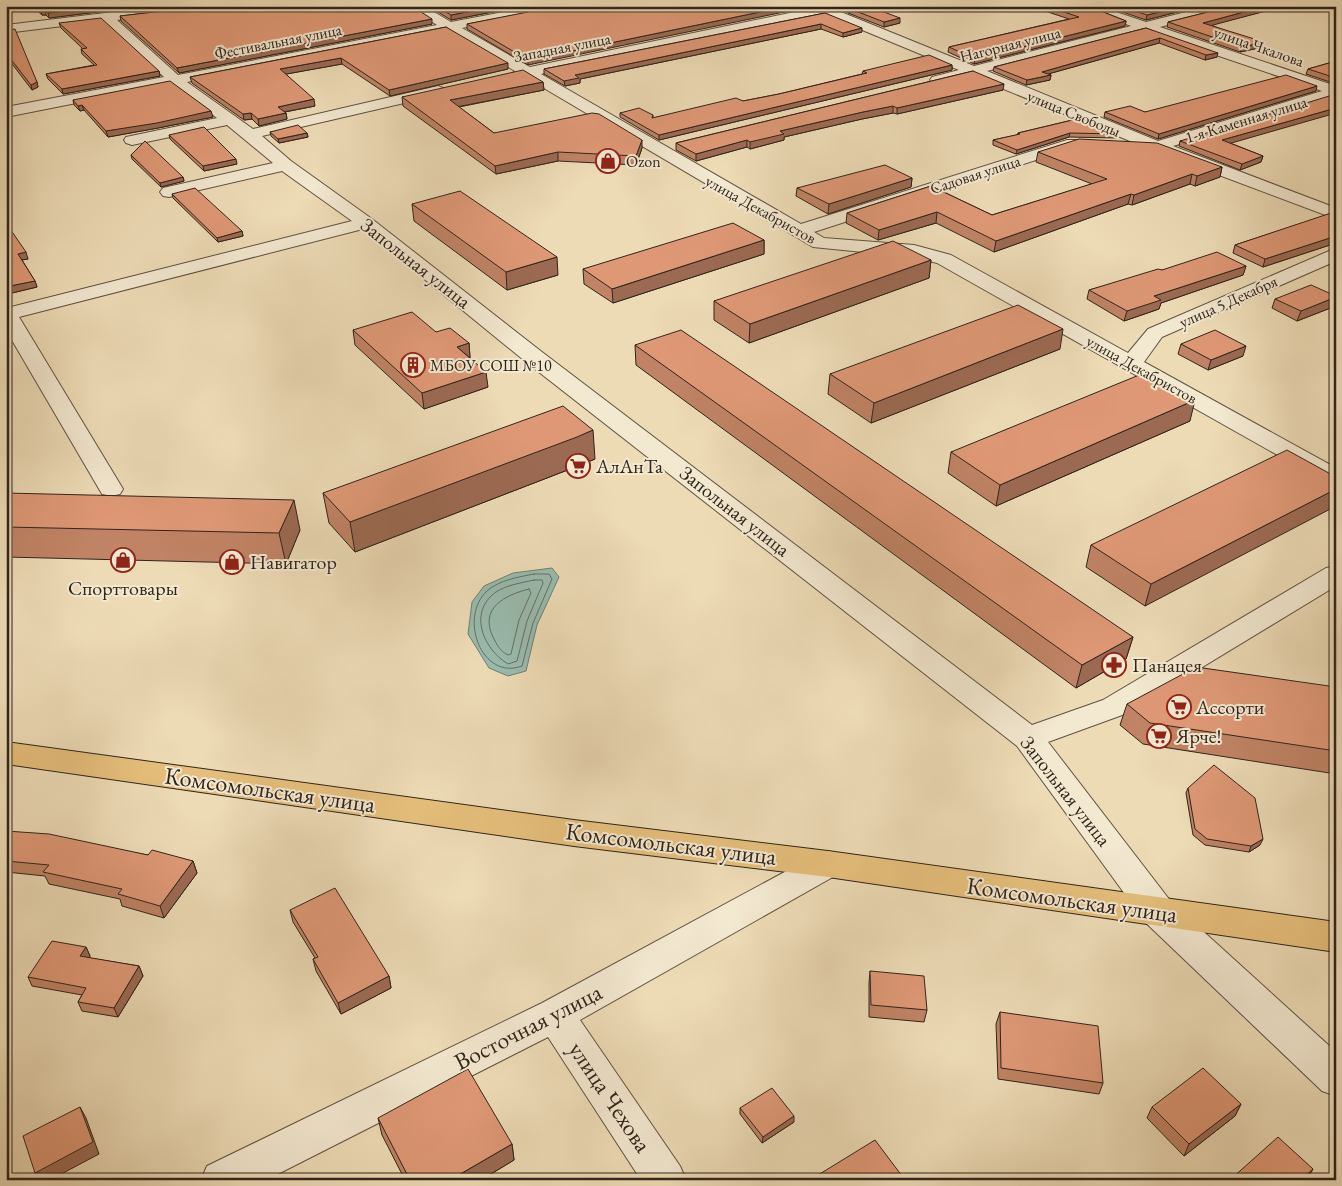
<svg xmlns="http://www.w3.org/2000/svg" width="1342" height="1186" viewBox="0 0 1342 1186" font-family="'EB Garamond',serif">
	<style>
		.water { fill: #99bbae; stroke: #6f7f74 }
		.lines { fill: none; stroke-linecap: round; stroke-linejoin: round }
		.shore { stroke: #647065; stroke-width: 1 }
		.minor-casing { stroke: #5f5242; stroke-width: 2 }
		.major-casing { stroke: #30241c; stroke-width: 2 }
		.minor { fill: #f3e8d0; fill-rule: evenodd }
		.major { fill: #e6be7b; fill-rule: evenodd }
		.wall { fill: #c08365; stroke: #30241c }
		.shaded-wall { fill: #9c6a53; stroke: #30241c }
		.building { fill: #df9876; stroke: #30241c }
		.labels { text-anchor: middle; stroke-width: 4; stroke-linejoin: round; paint-order: stroke }
		.far-street-label { font-size: 16px; fill: #30241c; stroke: #f3e8d0 }
		.far-poi-label { font-size: 16px; fill: #30241c; stroke: #f3e8d0; text-anchor: start }
		.street-label { font-size: 20px; fill: #30241c; stroke: #f3e8d0 }
		.poi-label { font-size: 20px; fill: #30241c; stroke: #f3e8d0; text-anchor: start }
		.near-street-label { font-size: 24px; fill: #30241c; stroke: #f3e8d0 }
	</style>
	<rect width="100%" height="100%" fill="#eddbb6"/>
	<filter id="stains"><feTurbulence type="fractalNoise" baseFrequency=".004" numOctaves="4"/><feColorMatrix values="0 0 0 0 .2 0 0 0 0 .09 0 0 0 0 .02 0 0 0 .5 -.17"/></filter>
	<radialGradient id="worn" r=".72"><stop offset=".6" stop-color="#630" stop-opacity="0"/><stop offset="1" stop-color="#630" stop-opacity=".3"/></radialGradient>
	<path class="water" d="M 552,568 L 559,577 L 537,625 L 526,671 L 508,676 L 489,668 L 468,634 L 472,602 L 484,586 L 513,573 Z"/>
	<g class="lines">
		<path class="shore" d="M 534,574 L 549,574 L 552,579 L 533,623 L 522,666 C 482,681 458,618 487,591 C 499,580 519,577 534,574 Z
			M 534,580 L 542,580 L 543,583 L 527,621 L 517,661 L 508,664 C 486,651 469,618 491,596 C 501,586 520,583 534,580 Z
			M 529,589 L 531,593 L 519,620 L 511,654 L 508,655 C 500,651 497,645 493,637 C 479,608 505,595 529,589 Z"/>
		<defs>
			<path id="minor" d="M 163,6 L 204,6 L 198,10 L 117,20 L 178,75 L 437,25 L 408,6 L 424,6 L 451,22 L 535,6 L 563,6 L 557,10 L 462,28 L 530,67 L 823,6 L 858,6 L 857,9 L 841,12 L 974,66 L 1131,26 L 1079,6 L 1098,6 L 1146,22 L 1210,6 L 1232,6 L 1231,9 L 1160,27 L 1336,86 L 1336,97 L 1173,146 L 1336,208 L 1336,219 L 1155,151 L 1144,149 L 1142,146 L 972,76 L 937,84 L 932,83 L 930,80 L 932,77 L 959,70 L 826,15 L 541,74 L 801,224 L 1067,140 L 1079,140 L 1081,143 L 1079,146 L 814,232 L 824,238 L 914,245 L 951,255 L 1128,353 L 1148,329 L 1336,248 L 1336,261 L 1162,337 L 1144,362 L 1336,468 L 1336,485 L 1327,483 L 937,263 L 913,257 L 813,247 L 525,77 L 514,77 L 512,74 L 515,71 L 447,31 L 187,82 L 253,129 L 438,86 L 443,88 L 446,91 L 443,94 L 262,136 L 291,161 L 372,219 L 542,352 L 1032,725 L 1103,700 L 1326,568 L 1336,566 L 1336,586 L 1125,714 L 1048,742 L 1172,903 L 1336,1052 L 1336,1096 L 1322,1091 L 1146,923 L 1017,746 L 526,362 L 363,229 L 19,317 L 123,489 L 120,494 L 111,496 L 102,494 L 6,330 L 6,306 L 11,307 L 352,221 L 282,171 L 169,197 L 163,196 L 160,192 L 163,188 L 273,163 L 227,125 L 132,145 L 126,143 L 124,140 L 126,137 L 217,118 L 172,84 L 6,117 L 6,107 L 164,77 L 103,21 L 6,33 L 6,25 ZM 1145,31 L 1322,91 L 1158,141 L 987,71 Z
				M 828,851 L 840,855 L 845,864 L 840,873 L 580,1020 L 680,1166 L 686,1180 L 641,1180 L 548,1037 L 266,1180 L 201,1180 L 207,1166 L 542,1003 L 816,855 Z"/>
			<path id="major" d="M 6,742 L 574,820 L 828,851 L 1336,922 L 1336,952 L 828,877 L 574,846 L 6,764 Z"/>
		</defs>
		<use href="#minor" class="minor-casing"/>
		<use href="#major" class="major-casing"/>
		<use href="#minor" class="minor"/>
		<use href="#major" class="major"/>
	</g>
	<path class="wall" d="M 32,6 L 145,6 L 49,18 L 46,15 L 42,15 Z
		M 428,6 L 524,6 L 451,20 Z
		M 1030,6 L 1088,6 L 1126,21 L 1125,26 L 974,64 L 948,52 L 949,47 L 1069,19 Z
		M 1105,6 L 1201,6 L 1146,20 Z
		M 1232,6 L 1277,6 L 1277,8 L 1211,25 L 1263,47 L 1240,52 L 1167,27 L 1168,22 Z
		M 197,7 L 432,24 L 179,73 L 121,21 L 120,16 Z
		M 557,7 L 528,65 L 467,29 L 467,24 Z
		M 848,8 L 884,12 L 900,23 L 884,27 L 848,13 Z
		M 825,13 L 862,32 L 843,37 L 821,29 L 580,79 L 580,83 L 565,86 L 544,74 L 544,69 Z
		M 59,23 L 159,71 L 160,76 L 63,94 L 48,79 L 46,74 L 94,65 L 82,54 L 81,49 L 83,49 L 61,28 Z
		M 446,27 L 508,69 L 390,96 L 342,64 L 286,74 L 315,106 L 285,112 L 286,113 L 287,119 L 259,126 L 252,119 L 244,120 L 192,83 L 190,77 Z
		M 1146,28 L 1217,57 L 1205,60 L 1159,43 L 1048,74 L 1051,75 L 1050,80 L 1026,85 L 993,71 L 994,67 Z
		M 6,30 L 37,82 L 38,87 L 32,90 L 6,56 Z
		M 1336,61 L 1336,84 L 1306,74 L 1308,69 Z
		M 952,65 L 952,70 L 659,140 L 620,117 L 620,113 L 653,115 L 653,118 L 743,101 L 779,94 L 862,74 L 863,71 Z
		M 973,71 L 1003,90 L 897,114 L 893,113 L 862,119 L 784,137 L 784,140 L 750,149 L 747,147 L 696,161 L 676,150 L 676,143 Z
		M 543,82 L 544,90 L 459,107 L 494,133 L 642,148 L 636,165 L 558,161 L 496,174 L 403,106 L 402,97 Z
		M 1316,91 L 1158,139 L 1104,117 L 1105,112 L 1145,112 Z
		M 73,100 L 213,117 L 158,128 L 108,137 L 84,110 L 80,111 L 74,105 Z
		M 1081,118 L 1118,134 L 1117,138 L 1069,137 L 1016,154 L 993,145 L 993,140 L 1017,135 L 1018,133 Z
		M 270,132 L 307,133 L 308,137 L 279,143 L 271,136 Z
		M 169,135 L 237,164 L 204,171 L 170,139 Z
		M 1180,141 L 1230,143 L 1263,156 L 1261,162 L 1240,170 L 1179,146 Z
		M 1038,152 L 1222,167 L 1220,177 L 1195,186 L 1190,184 L 1132,205 L 1128,204 L 994,252 L 936,223 L 878,240 L 846,223 L 847,213 L 931,186 L 992,215 L 1092,184 L 1036,162 Z
		M 131,155 L 183,177 L 184,181 L 161,187 L 132,159 Z
		M 912,178 L 911,187 L 828,214 L 796,196 L 797,188 Z
		M 172,194 L 242,231 L 243,236 L 218,242 L 173,198 Z
		M 412,204 L 558,275 L 507,290 L 414,221 Z
		M 1336,212 L 1336,243 L 1263,267 L 1233,253 L 1235,245 Z
		M 6,223 L 28,259 L 22,260 L 35,281 L 37,287 L 12,293 L 6,284 Z
		M 764,240 L 764,254 L 613,303 L 584,284 L 583,269 Z
		M 931,260 L 929,278 L 749,343 L 714,320 L 714,301 Z
		M 1246,266 L 1243,275 L 1161,303 L 1159,309 L 1124,321 L 1087,299 L 1089,290 L 1162,270 Z
		M 1336,288 L 1336,301 L 1333,307 L 1297,321 L 1272,308 L 1275,299 L 1331,294 L 1333,289 Z
		M 353,330 L 436,332 L 469,343 L 470,358 L 488,387 L 424,409 L 355,345 Z
		M 1181,344 L 1243,356 L 1208,370 L 1178,354 Z
		M 635,345 L 1133,637 L 1126,659 L 1076,688 L 636,365 Z
		M 1060,349 L 871,423 L 828,394 L 830,374 Z
		M 1190,421 L 996,506 L 948,473 L 951,452 Z
		M 595,459 L 578,466 L 355,552 L 329,523 L 323,493 Z
		M 1336,477 L 1145,606 L 1086,567 L 1091,545 Z
		M 6,493 L 300,530 L 286,564 L 6,557 Z
		M 1336,687 L 1336,774 L 1143,744 L 1120,725 L 1127,704 Z
		M 1188,788 L 1260,845 L 1249,852 L 1205,845 L 1193,835 L 1186,793 Z
		M 6,831 L 148,855 L 193,861 L 197,873 L 164,918 L 122,906 L 120,899 L 49,884 L 45,876 L 6,872 Z
		M 290,910 L 389,976 L 391,988 L 341,1014 L 316,971 L 313,959 L 315,958 L 293,922 Z
		M 86,947 L 90,956 L 89,958 L 139,966 L 143,976 L 118,1017 L 82,1011 L 78,1002 L 82,995 L 32,986 L 28,977 Z
		M 870,971 L 927,1010 L 924,1022 L 869,1017 L 869,983 Z
		M 1000,1012 L 1103,1083 L 1099,1094 L 998,1079 L 996,1024 Z
		M 1241,1104 L 1235,1116 L 1184,1156 L 1147,1118 L 1152,1107 Z
		M 740,1108 L 794,1122 L 762,1143 L 740,1114 Z
		M 378,1118 L 512,1144 L 514,1160 L 481,1180 L 405,1180 L 382,1135 Z"/>
	<path class="shaded-wall" d="M 104,6 L 145,6 L 49,18 L 48,13 Z
		M 498,6 L 524,6 L 451,20 L 451,15 Z
		M 789,6 L 813,6 L 528,65 L 528,60 Z
		M 891,6 L 914,6 L 876,14 L 876,9 Z
		M 1183,6 L 1201,6 L 1146,20 L 1147,15 Z
		M 1266,6 L 1277,6 L 1277,8 L 1202,28 L 1203,23 Z
		M 45,10 L 46,15 L 42,15 L 41,11 Z
		M 6,18 L 10,18 L 12,22 L 6,23 Z
		M 900,18 L 900,23 L 884,27 L 884,22 Z
		M 432,19 L 432,24 L 179,73 L 177,68 Z
		M 1126,21 L 1125,26 L 974,64 L 975,59 Z
		M 821,24 L 821,29 L 580,79 L 580,83 L 565,86 L 564,81 L 575,75 Z
		M 862,28 L 862,32 L 843,37 L 843,33 Z
		M 1160,38 L 1159,43 L 1041,76 L 1042,72 Z
		M 1264,42 L 1263,47 L 1240,52 L 1242,47 Z
		M 1218,53 L 1217,57 L 1205,60 L 1206,55 Z
		M 341,58 L 342,64 L 281,75 L 280,69 Z
		M 508,63 L 508,69 L 390,96 L 389,90 Z
		M 952,65 L 952,70 L 659,140 L 659,135 Z
		M 159,71 L 160,76 L 63,94 L 62,89 Z
		M 1051,75 L 1050,80 L 1026,85 L 1027,80 Z
		M 37,82 L 38,87 L 32,90 L 31,85 Z
		M 543,82 L 544,90 L 451,108 L 450,100 Z
		M 1004,84 L 1003,90 L 897,114 L 897,108 Z
		M 1317,86 L 1316,91 L 1158,139 L 1159,134 Z
		M 314,99 L 315,106 L 279,113 L 278,107 Z
		M 82,105 L 84,110 L 80,111 L 78,106 Z
		M 893,106 L 893,113 L 862,119 L 784,137 L 784,140 L 750,149 L 750,142 L 780,131 L 863,112 Z
		M 1336,108 L 1336,113 L 1221,146 L 1222,140 Z
		M 211,111 L 213,117 L 158,128 L 108,137 L 106,131 Z
		M 251,113 L 252,119 L 244,120 L 243,114 Z
		M 286,113 L 287,119 L 259,126 L 258,119 Z
		M 307,133 L 308,137 L 279,143 L 278,139 Z
		M 1070,133 L 1069,137 L 1016,154 L 1017,150 Z
		M 642,140 L 642,148 L 636,165 L 636,156 Z
		M 747,140 L 747,147 L 696,161 L 696,154 Z
		M 558,152 L 558,161 L 496,174 L 495,166 Z
		M 1263,156 L 1261,162 L 1240,170 L 1242,164 Z
		M 236,159 L 237,164 L 204,171 L 203,166 Z
		M 1222,167 L 1220,177 L 1195,186 L 1197,176 Z
		M 1192,174 L 1190,184 L 1132,205 L 1134,195 Z
		M 183,177 L 184,181 L 161,187 L 160,183 Z
		M 912,178 L 911,187 L 828,214 L 829,204 Z
		M 1131,194 L 1128,204 L 994,252 L 996,241 Z
		M 937,212 L 936,223 L 878,240 L 879,230 Z
		M 242,231 L 243,236 L 218,242 L 217,238 Z
		M 1336,236 L 1336,243 L 1263,267 L 1265,259 Z
		M 764,240 L 764,254 L 613,303 L 612,289 Z
		M 26,252 L 28,259 L 20,260 L 18,254 Z
		M 557,257 L 558,275 L 507,290 L 506,272 Z
		M 931,260 L 929,278 L 749,343 L 750,324 Z
		M 1246,266 L 1243,275 L 1161,303 L 1159,309 L 1124,321 L 1127,311 L 1154,296 Z
		M 35,281 L 37,287 L 12,293 L 10,286 Z
		M 1336,297 L 1333,307 L 1297,321 L 1301,311 Z
		M 1063,329 L 1060,349 L 871,423 L 874,403 Z
		M 469,343 L 470,358 L 457,347 Z
		M 1246,346 L 1243,356 L 1208,370 L 1211,360 Z
		M 486,372 L 488,387 L 424,409 L 422,393 Z
		M 1195,400 L 1190,421 L 996,506 L 1000,485 Z
		M 593,430 L 595,459 L 578,466 L 355,552 L 350,522 Z
		M 1336,489 L 1336,506 L 1145,606 L 1151,584 Z
		M 294,500 L 300,530 L 286,564 L 279,533 Z
		M 1133,637 L 1126,659 L 1076,688 L 1082,665 Z
		M 1263,839 L 1260,845 L 1249,852 L 1251,846 Z
		M 193,861 L 197,873 L 164,918 L 160,906 Z
		M 86,947 L 90,956 L 84,965 L 80,956 Z
		M 139,966 L 143,976 L 118,1017 L 114,1008 Z
		M 389,976 L 391,988 L 341,1014 L 338,1003 Z
		M 1241,1104 L 1235,1116 L 1184,1156 L 1189,1144 Z
		M 80,1107 L 86,1118 L 99,1154 L 50,1180 L 39,1180 L 35,1173 Z
		M 794,1116 L 794,1122 L 762,1143 L 763,1137 Z
		M 512,1144 L 514,1160 L 481,1180 L 450,1180 Z
		M 1313,1169 L 1307,1180 L 1301,1180 Z"/>
	<path class="building" d="M 36,6 L 104,6 L 48,13 L 45,10 L 41,11 Z
		M 198,6 L 412,6 L 432,19 L 177,68 L 120,16 L 197,7 Z
		M 436,6 L 498,6 L 451,15 Z
		M 558,6 L 789,6 L 528,60 L 467,24 Z
		M 856,6 L 891,6 L 876,9 L 900,18 L 884,22 L 848,8 Z
		M 1046,6 L 1088,6 L 1126,21 L 975,59 L 949,47 L 1079,17 Z
		M 1120,6 L 1183,6 L 1147,15 Z
		M 1232,6 L 1266,6 L 1203,23 L 1264,42 L 1242,47 L 1168,22 Z
		M 6,7 L 10,18 L 6,18 Z
		M 825,13 L 862,28 L 843,33 L 821,24 L 575,75 L 579,78 L 564,81 L 544,69 Z
		M 101,18 L 159,71 L 62,89 L 46,74 L 97,65 L 81,49 L 87,48 L 59,23 Z
		M 446,27 L 508,63 L 389,90 L 341,58 L 280,69 L 314,99 L 278,107 L 286,113 L 258,119 L 251,113 L 243,114 L 190,77 Z
		M 1146,28 L 1218,53 L 1206,55 L 1160,38 L 1042,72 L 1051,75 L 1027,80 L 994,67 Z
		M 15,29 L 37,82 L 31,85 L 6,53 L 6,30 Z
		M 929,55 L 952,65 L 659,135 L 620,113 L 639,108 L 653,115 L 652,118 L 736,98 L 743,101 L 779,94 L 867,73 L 863,71 Z
		M 1336,61 L 1336,78 L 1308,69 Z
		M 523,70 L 543,82 L 450,100 L 494,133 L 592,113 L 599,114 L 642,140 L 636,156 L 558,152 L 495,166 L 402,97 Z
		M 973,71 L 1004,84 L 897,108 L 893,106 L 863,112 L 780,131 L 784,134 L 750,142 L 747,140 L 696,154 L 676,143 Z
		M 1286,75 L 1317,86 L 1159,134 L 1105,112 L 1130,106 L 1145,112 Z
		M 170,81 L 211,111 L 157,123 L 106,131 L 82,105 L 78,106 L 73,100 Z
		M 1336,94 L 1336,108 L 1222,140 L 1263,156 L 1242,164 L 1180,141 Z
		M 1081,118 L 1118,134 L 1070,133 L 1017,150 L 993,140 L 1020,134 L 1018,133 Z
		M 298,125 L 307,133 L 278,139 L 270,132 Z
		M 204,127 L 236,159 L 203,166 L 169,135 Z
		M 1079,139 L 1157,143 L 1222,167 L 1197,176 L 1192,174 L 1134,195 L 1131,194 L 996,241 L 937,212 L 879,230 L 847,213 L 931,186 L 992,215 L 1107,179 L 1038,152 Z
		M 145,141 L 183,177 L 160,183 L 131,155 Z
		M 885,165 L 912,178 L 829,204 L 797,188 Z
		M 195,188 L 242,231 L 217,238 L 172,194 Z
		M 460,191 L 557,257 L 506,272 L 412,204 Z
		M 1334,212 L 1336,212 L 1336,236 L 1265,259 L 1235,245 Z
		M 6,223 L 26,252 L 18,254 L 35,281 L 10,286 L 6,281 Z
		M 733,223 L 764,240 L 612,289 L 583,269 Z
		M 893,241 L 931,260 L 750,324 L 714,301 Z
		M 1217,252 L 1246,266 L 1154,296 L 1161,300 L 1127,311 L 1089,290 L 1158,269 L 1162,270 Z
		M 1311,285 L 1336,296 L 1336,297 L 1301,311 L 1275,299 Z
		M 1018,305 L 1063,329 L 874,403 L 830,374 Z
		M 412,312 L 436,332 L 450,328 L 469,343 L 457,347 L 486,372 L 422,393 L 353,330 Z
		M 681,330 L 1133,637 L 1082,665 L 635,345 Z
		M 1215,330 L 1246,346 L 1211,360 L 1181,344 Z
		M 1144,373 L 1195,400 L 1000,485 L 951,452 Z
		M 563,406 L 593,430 L 577,437 L 350,522 L 323,493 Z
		M 1287,450 L 1336,477 L 1336,489 L 1151,584 L 1091,545 Z
		M 6,493 L 294,500 L 279,533 L 6,527 Z
		M 1196,667 L 1336,687 L 1336,751 L 1150,723 L 1127,704 Z
		M 1214,765 L 1255,798 L 1263,839 L 1251,846 L 1207,839 L 1195,829 L 1188,788 Z
		M 6,831 L 49,834 L 148,855 L 152,850 L 193,861 L 160,906 L 118,894 L 122,889 L 43,872 L 49,865 L 6,861 Z
		M 335,888 L 389,976 L 338,1003 L 313,959 L 318,957 L 290,910 Z
		M 52,941 L 86,947 L 80,956 L 139,966 L 114,1008 L 78,1002 L 86,988 L 28,977 Z
		M 870,971 L 924,976 L 927,1010 L 871,1005 Z
		M 1000,1012 L 1098,1026 L 1103,1083 L 1001,1068 Z
		M 1203,1068 L 1241,1104 L 1189,1144 L 1152,1107 Z
		M 468,1069 L 512,1144 L 450,1180 L 410,1180 L 378,1118 Z
		M 772,1088 L 794,1116 L 763,1137 L 740,1108 Z
		M 80,1107 L 93,1142 L 35,1173 L 23,1136 Z
		M 1278,1137 L 1313,1169 L 1301,1180 L 1232,1180 L 1231,1179 Z
		M 875,1140 L 905,1180 L 810,1180 Z"/>
	<defs>
		<symbol id="shop-ring" viewBox="-11 -11 22 22"><circle r="9.5" fill="#f3e8d0" stroke="#8f2418" stroke-width="1.5"/><path d="M-5-2.5h2.3a2.7 3.5 0 0 1 5.4 0H5L5.5 6h-11ZM-1.5-2.5h3a1.5 2.3 0 0 0-3 0Z" fill="#8f2418"/></symbol>
		<symbol id="building-ring" viewBox="-11 -11 22 22"><circle r="9.5" fill="#f3e8d0" stroke="#8f2418" stroke-width="1.5"/><path d="M-4-6H4V6H1V3H-1V6H-4ZM-2.5-4.3h1.7v1.8h-1.7ZM.8-4.3h1.7v1.8H.8ZM-2.5-1h1.7V.8h-1.7ZM.8-1h1.7V.8H.8Z" fill="#8f2418"/></symbol>
		<symbol id="supermarket-ring" viewBox="-11 -11 22 22"><circle r="9.5" fill="#f3e8d0" stroke="#8f2418" stroke-width="1.5"/><path d="M-6-5.5h2.5l.6 2H6L4.5 2H-2.5L-4.4-4H-6ZM-1.5 3.2a1.3 1.3 0 1 0 .1 0ZM3 3.2a1.3 1.3 0 1 0 .1 0Z" fill="#8f2418"/></symbol>
		<symbol id="pharmacy-ring" viewBox="-11 -11 22 22"><circle r="9.5" fill="#f3e8d0" stroke="#8f2418" stroke-width="1.5"/><path d="M-2-6h4v4h4v4h-4v4h-4v-4h-4v-4h4Z" fill="#8f2418"/></symbol>
	</defs>
	<g fill-rule="evenodd">
		<use href="#shop-ring" x="594" y="147" width="28" height="28"/>
		<use href="#building-ring" x="399" y="351" width="28" height="28"/>
		<use href="#supermarket-ring" x="564" y="452" width="28" height="28"/>
		<use href="#shop-ring" x="109" y="546" width="28" height="28"/>
		<use href="#shop-ring" x="218" y="548" width="28" height="28"/>
		<use href="#pharmacy-ring" x="1100" y="651" width="28" height="28"/>
		<use href="#supermarket-ring" x="1165" y="693" width="28" height="28"/>
		<use href="#supermarket-ring" x="1145" y="722" width="28" height="28"/>
	</g>
	<g class="labels">
		<g class="far-street-label">
			<text transform="translate(278 41) rotate(-11)" y="6">Фестивальная улица</text>
			<text transform="translate(1010 44) rotate(-14)" y="6">Нагорная улица</text>
			<text transform="translate(1259 46) rotate(19)" y="6">улица Чкалова</text>
			<text transform="translate(562 47) rotate(-11)" y="6">Западная улица</text>
			<text transform="translate(1074 113) rotate(22)" y="6">улица Свободы</text>
			<text transform="translate(1246 119) rotate(-17)" y="6">1-я Каменная улица</text>
			<text transform="translate(975 174) rotate(-18)" y="6">Садовая улица</text>
			<text transform="translate(761 209) rotate(29)" y="6">улица Декабристов</text>
			<text transform="translate(1228 301) rotate(-24)" y="6">улица 5 Декабря</text>
			<text transform="translate(1142 369) rotate(29)" y="6">улица Декабристов</text>
		</g>
		<g class="far-poi-label">
			<text x="626" y="167">Ozon</text>
			<text x="430" y="371">МБОУ СОШ №10</text>
		</g>
		<g class="street-label">
			<text transform="translate(416 263) rotate(38)" y="7">Запольная улица</text>
			<text transform="translate(735 511) rotate(38)" y="7">Запольная улица</text>
			<text transform="translate(1066 791) rotate(52)" y="7">Запольная улица</text>
		</g>
		<g class="poi-label">
			<text x="596" y="473">АлАнТа</text>
			<text x="250" y="569">Навигатор</text>
			<text x="123" y="595" text-anchor="middle">Спорттовары</text>
			<text x="1132" y="672">Панацея</text>
			<text x="1196" y="714">Ассорти</text>
			<text x="1176" y="743">Ярче!</text>
		</g>
		<g class="near-street-label">
			<text transform="translate(270 790) rotate(8)" y="8">Комсомольская улица</text>
			<text transform="translate(671 844) rotate(7)" y="8">Комсомольская улица</text>
			<text transform="translate(1072 900) rotate(8)" y="8">Комсомольская улица</text>
			<text transform="translate(528 1027) rotate(-27)" y="8">Восточная улица</text>
			<text transform="translate(610 1097) rotate(56)" y="8">улица Чехова</text>
		</g>
	</g>
	<rect width="1342" height="1186" fill="none" stroke="#eddbb6" stroke-width="25"/>
	<rect x="8" y="8" width="1327" height="1171" fill="none" stroke="#30241c" stroke-width="2.5"/>
	<rect x="12" y="12" width="1317" height="1161" fill="none" stroke="#30241c"/>
	<rect width="100%" height="100%" filter="url(#stains)"/>
	<rect width="100%" height="100%" fill="url(#worn)"/>
</svg>
